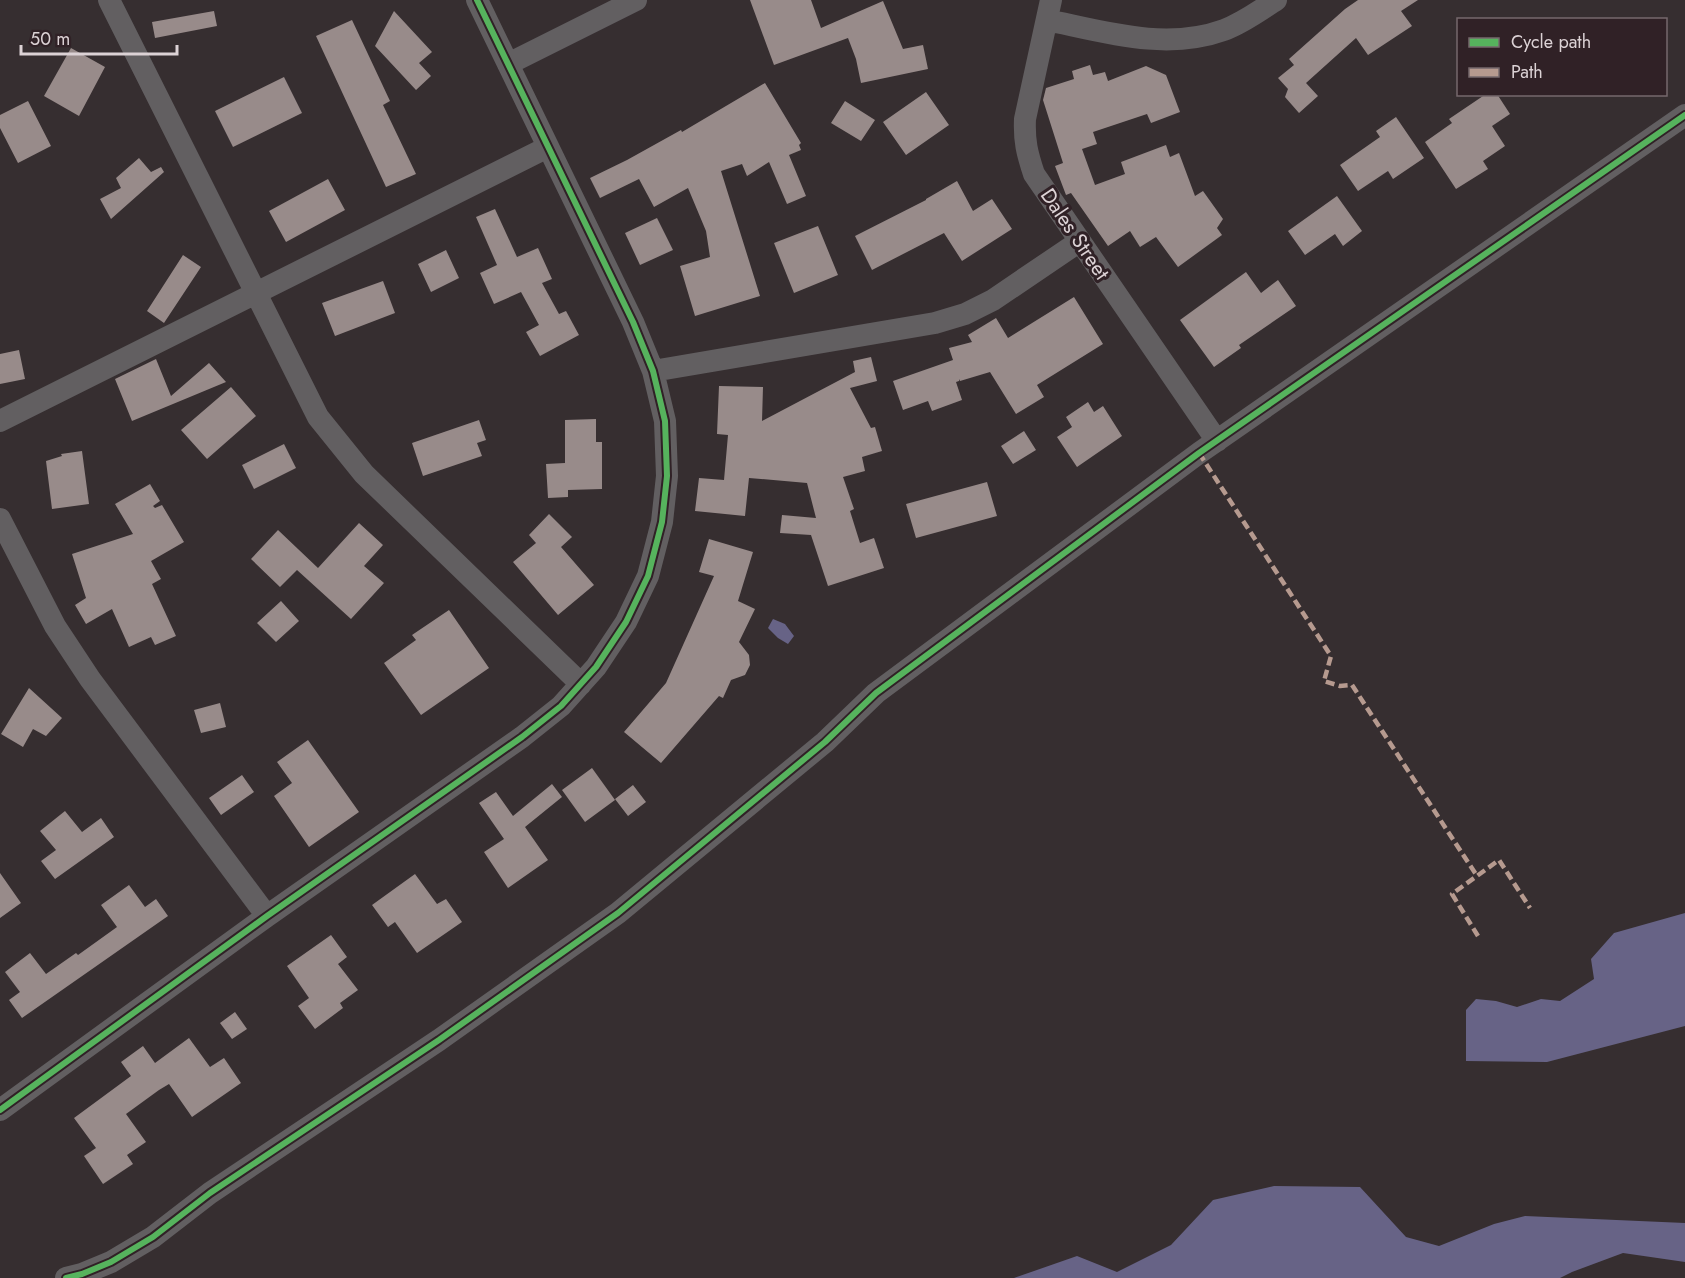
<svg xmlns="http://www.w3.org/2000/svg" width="1685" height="1278" viewBox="0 0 1685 1278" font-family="Jost,sans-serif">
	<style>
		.water { fill: #676386 }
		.building { fill: #988b8a }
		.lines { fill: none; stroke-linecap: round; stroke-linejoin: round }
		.minor { stroke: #625f61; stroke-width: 22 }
		.quiet { stroke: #b69a8f; stroke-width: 4.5; stroke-dasharray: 9 4.5; stroke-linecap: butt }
		.cycleway-casing { stroke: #302126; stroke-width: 10 }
		.cycleway { stroke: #56b35d; stroke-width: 6 }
		.labels { text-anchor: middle; stroke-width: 6; stroke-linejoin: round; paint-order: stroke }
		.street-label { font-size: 21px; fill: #dcd2d5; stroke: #302126 }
	</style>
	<rect width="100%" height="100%" fill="#362e30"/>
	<path class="water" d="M 773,619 L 785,624 L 794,636 L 788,644 L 778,638 L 768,628 Z
		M 1685,913 L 1685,1026 L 1547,1062 L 1466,1061 L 1466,1010 L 1476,999 L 1496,1001 L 1517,1007 L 1541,999 L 1560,1001 L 1594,979 L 1591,959 L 1614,933 Z
		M 1274,1186 L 1360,1187 L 1406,1237 L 1439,1246 L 1494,1224 L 1525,1216 L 1685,1223 L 1685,1262 L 1623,1253 L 1572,1272 L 1560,1278 L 1014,1278 L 1077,1256 L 1117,1272 L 1171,1245 L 1213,1200 Z"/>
	<path class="building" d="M 750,0 L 811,0 L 821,28 L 883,1 L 903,49 L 923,45 L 928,69 L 861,83 L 856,59 L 848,38 L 774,65 Z
		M 1358,0 L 1418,0 L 1401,11 L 1412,26 L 1368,55 L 1356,38 L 1306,83 L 1318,96 L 1299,113 L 1285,97 L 1288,89 L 1278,78 L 1294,65 L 1289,59 L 1345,9 Z
		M 214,11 L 217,26 L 155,38 L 152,22 Z
		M 394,11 L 432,52 L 419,63 L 431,76 L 416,90 L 375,46 Z
		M 352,20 L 390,101 L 383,105 L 416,174 L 386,187 L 316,36 Z
		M 71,48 L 105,67 L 79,116 L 44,96 Z
		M 1090,65 L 1093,75 L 1105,72 L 1108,81 L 1146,66 L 1166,75 L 1180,112 L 1151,123 L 1147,114 L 1093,132 L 1097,144 L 1082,149 L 1095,185 L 1125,174 L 1121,162 L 1166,145 L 1170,157 L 1179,153 L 1195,196 L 1203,191 L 1223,219 L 1217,228 L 1222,235 L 1178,267 L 1156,237 L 1140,247 L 1130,231 L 1108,246 L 1071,193 L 1066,195 L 1055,166 L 1063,163 L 1043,100 L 1046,88 L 1074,79 L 1072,71 Z
		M 284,77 L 302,113 L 233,147 L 215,111 Z
		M 765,83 L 801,143 L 799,145 L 801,150 L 789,155 L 806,196 L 787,204 L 769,162 L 747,176 L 742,164 L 721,171 L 760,296 L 695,316 L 680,266 L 710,257 L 706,231 L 688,188 L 654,207 L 639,179 L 600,198 L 590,178 L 627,160 L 681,130 L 682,132 Z
		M 926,92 L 949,125 L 906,155 L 883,122 Z
		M 1486,94 L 1497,94 L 1510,114 L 1492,126 L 1505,146 L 1483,161 L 1488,169 L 1456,189 L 1425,142 L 1452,123 L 1449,119 Z
		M 28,101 L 51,146 L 18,163 L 0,128 L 0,115 Z
		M 845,101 L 875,120 L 861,141 L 831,123 Z
		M 1396,117 L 1424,158 L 1393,179 L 1388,171 L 1358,191 L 1340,165 L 1380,137 L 1376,131 Z
		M 139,158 L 151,172 L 161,167 L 164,172 L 111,219 L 100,199 L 121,188 L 116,178 Z
		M 328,179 L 345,210 L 286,242 L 269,211 Z
		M 957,181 L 973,211 L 992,199 L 1012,229 L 962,261 L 944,233 L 872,270 L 855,236 L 926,200 L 926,199 Z
		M 1337,196 L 1362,231 L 1343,246 L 1335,234 L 1305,255 L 1288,231 Z
		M 495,209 L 517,257 L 538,248 L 552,279 L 542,283 L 559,314 L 566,311 L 579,335 L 540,356 L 526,332 L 539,325 L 521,292 L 494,304 L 480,273 L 497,265 L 476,217 Z
		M 657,218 L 673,250 L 640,265 L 625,233 Z
		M 818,226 L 838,275 L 794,293 L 774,243 Z
		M 446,250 L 459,278 L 431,292 L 418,264 Z
		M 183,255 L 201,267 L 164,323 L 147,311 Z
		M 1246,272 L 1261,293 L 1278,280 L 1296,306 L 1239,345 L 1241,348 L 1214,367 L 1180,320 Z
		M 383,281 L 395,313 L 335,336 L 322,303 Z
		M 1074,297 L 1103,344 L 1037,385 L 1044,397 L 1016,414 L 990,372 L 960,381 L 959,379 L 959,381 L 956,382 L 962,400 L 932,411 L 928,401 L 903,410 L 893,381 L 953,360 L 949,348 L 972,342 L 968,335 L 996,318 L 1008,338 Z
		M 19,350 L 25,379 L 0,384 L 0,354 Z
		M 871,357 L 877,381 L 850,388 L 871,428 L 875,427 L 882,451 L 862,457 L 865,471 L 843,477 L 854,509 L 850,511 L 860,543 L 874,538 L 884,568 L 828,586 L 811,535 L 780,533 L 782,515 L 816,518 L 807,483 L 749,478 L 745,516 L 695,511 L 699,478 L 724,480 L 728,435 L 717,434 L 719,386 L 763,387 L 762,421 L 855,372 L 853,361 Z
		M 156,359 L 171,396 L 209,363 L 226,382 L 132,421 L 115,379 Z
		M 231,387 L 256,416 L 207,459 L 181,430 Z
		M 1088,402 L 1094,412 L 1103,406 L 1122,436 L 1077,467 L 1057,437 L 1072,427 L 1066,417 Z
		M 596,419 L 596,442 L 602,442 L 602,489 L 568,490 L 568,497 L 548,498 L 546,464 L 565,463 L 565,420 Z
		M 479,420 L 486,440 L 477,443 L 482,456 L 423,476 L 412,443 Z
		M 1024,431 L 1036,450 L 1013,464 L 1001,446 Z
		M 284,444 L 296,468 L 254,489 L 242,465 Z
		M 82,451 L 89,504 L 52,509 L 46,461 L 62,456 L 61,454 Z
		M 987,482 L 997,516 L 916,538 L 906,504 Z
		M 150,484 L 160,501 L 153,506 L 155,508 L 162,505 L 184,542 L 151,561 L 161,579 L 152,584 L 176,636 L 155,645 L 151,637 L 129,647 L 112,609 L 86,624 L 75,605 L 86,598 L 72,554 L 133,534 L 115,504 Z
		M 549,514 L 572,537 L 561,547 L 594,585 L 558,615 L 513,562 L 536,543 L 529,535 Z
		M 359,523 L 383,545 L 364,566 L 384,583 L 351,619 L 297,570 L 280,587 L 251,559 L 278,530 L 318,568 Z
		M 709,539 L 753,552 L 738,601 L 755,609 L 739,642 L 749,655 L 750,665 L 745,675 L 731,680 L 723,698 L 719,696 L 661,763 L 624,732 L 666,683 L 714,576 L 699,572 Z
		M 281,601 L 299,621 L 276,642 L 257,623 Z
		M 449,610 L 489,668 L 421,715 L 384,663 L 416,640 L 412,635 Z
		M 29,688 L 62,718 L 46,736 L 33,729 L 23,747 L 1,734 Z
		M 220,703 L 226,727 L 201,733 L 194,710 Z
		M 308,740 L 359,812 L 309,847 L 274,796 L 292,783 L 277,762 Z
		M 592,768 L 615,800 L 585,822 L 562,790 Z
		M 242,775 L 254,792 L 221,815 L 209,798 Z
		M 552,784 L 562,797 L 525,827 L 548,860 L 508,888 L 484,852 L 504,839 L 479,803 L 496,792 L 513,816 Z
		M 633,785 L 646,802 L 628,816 L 615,799 Z
		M 65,811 L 82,832 L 101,818 L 114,837 L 55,879 L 41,861 L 56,850 L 40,831 Z
		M 0,873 L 21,903 L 0,918 Z
		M 415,874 L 437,904 L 446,899 L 462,922 L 417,953 L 395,922 L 388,927 L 372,905 Z
		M 129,885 L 145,907 L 156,899 L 168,916 L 22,1018 L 9,1000 L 20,992 L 5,972 L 30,953 L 46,974 L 76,953 L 78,955 L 117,927 L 101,905 Z
		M 331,935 L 347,957 L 338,964 L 358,990 L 340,1003 L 343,1008 L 315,1029 L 298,1006 L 309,998 L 287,966 Z
		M 235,1012 L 247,1029 L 232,1039 L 220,1023 Z
		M 189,1038 L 210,1067 L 224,1058 L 241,1083 L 192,1117 L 169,1084 L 159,1090 L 126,1114 L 146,1142 L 127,1155 L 133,1164 L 103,1184 L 84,1156 L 96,1148 L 74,1118 L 131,1076 L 121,1062 L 143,1046 L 155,1063 Z"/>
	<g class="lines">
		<path class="minor" d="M 109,0 L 318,417 L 364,474 L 581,684
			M 1051,0 L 1025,119 C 1024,141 1027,153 1034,174 L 1217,441
			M 1047,20 C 1105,32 1166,51 1224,30 C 1243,23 1259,11 1276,0
			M 508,64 L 636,0
			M 653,371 L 935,323 L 965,314 L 993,300 L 1080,241
			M 0,421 L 548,147
			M 0,519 L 55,626 L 90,679 L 267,916
			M 0,1110 L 267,916 L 522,737 L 561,706 L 596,667 L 626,622 L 648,576 L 662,522 L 667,476 L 665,421 L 653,371 L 633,322 L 477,0
			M 66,1278 L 82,1274 L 111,1262 L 153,1237 L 210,1193 L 439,1040 L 618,913 L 825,742 L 876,693 L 1199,453 L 1685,115"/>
		<path class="quiet" d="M 1199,453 L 1331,656 L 1324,681 L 1340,686 L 1352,685 L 1477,876
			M 1478,936 L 1452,894 L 1499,860 L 1530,908"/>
		<defs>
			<path id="cycleway" d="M 0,1110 L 267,916 L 522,737 L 561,706 L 596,667 L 626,622 L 648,576 L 662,522 L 667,476 L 665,421 L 653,371 L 633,322 L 477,0
				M 66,1278 L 82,1274 L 111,1262 L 153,1237 L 210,1193 L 439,1040 L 618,913 L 825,742 L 876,693 L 1199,453 L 1685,115"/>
		</defs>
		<use href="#cycleway" class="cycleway-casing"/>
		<use href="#cycleway" class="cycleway"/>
	</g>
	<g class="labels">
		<g class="street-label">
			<text transform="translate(1075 234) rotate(56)" y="7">Dales Street</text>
		</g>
	</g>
	<rect x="1457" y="18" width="210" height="78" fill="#302126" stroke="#75686c" stroke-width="1.5"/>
	<rect x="1469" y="38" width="30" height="9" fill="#56b35d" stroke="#75686c" stroke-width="1.5"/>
	<text x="1511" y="48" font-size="18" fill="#dcd2d5">Cycle path</text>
	<rect x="1469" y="68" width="30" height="9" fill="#b69a8f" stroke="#75686c" stroke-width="1.5"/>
	<text x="1511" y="78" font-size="18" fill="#dcd2d5">Path</text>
	<path d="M21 45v9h156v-9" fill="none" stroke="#dcd2d5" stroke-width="3"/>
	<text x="30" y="45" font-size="18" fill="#dcd2d5" stroke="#302126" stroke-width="4.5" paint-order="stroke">50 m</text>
</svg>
